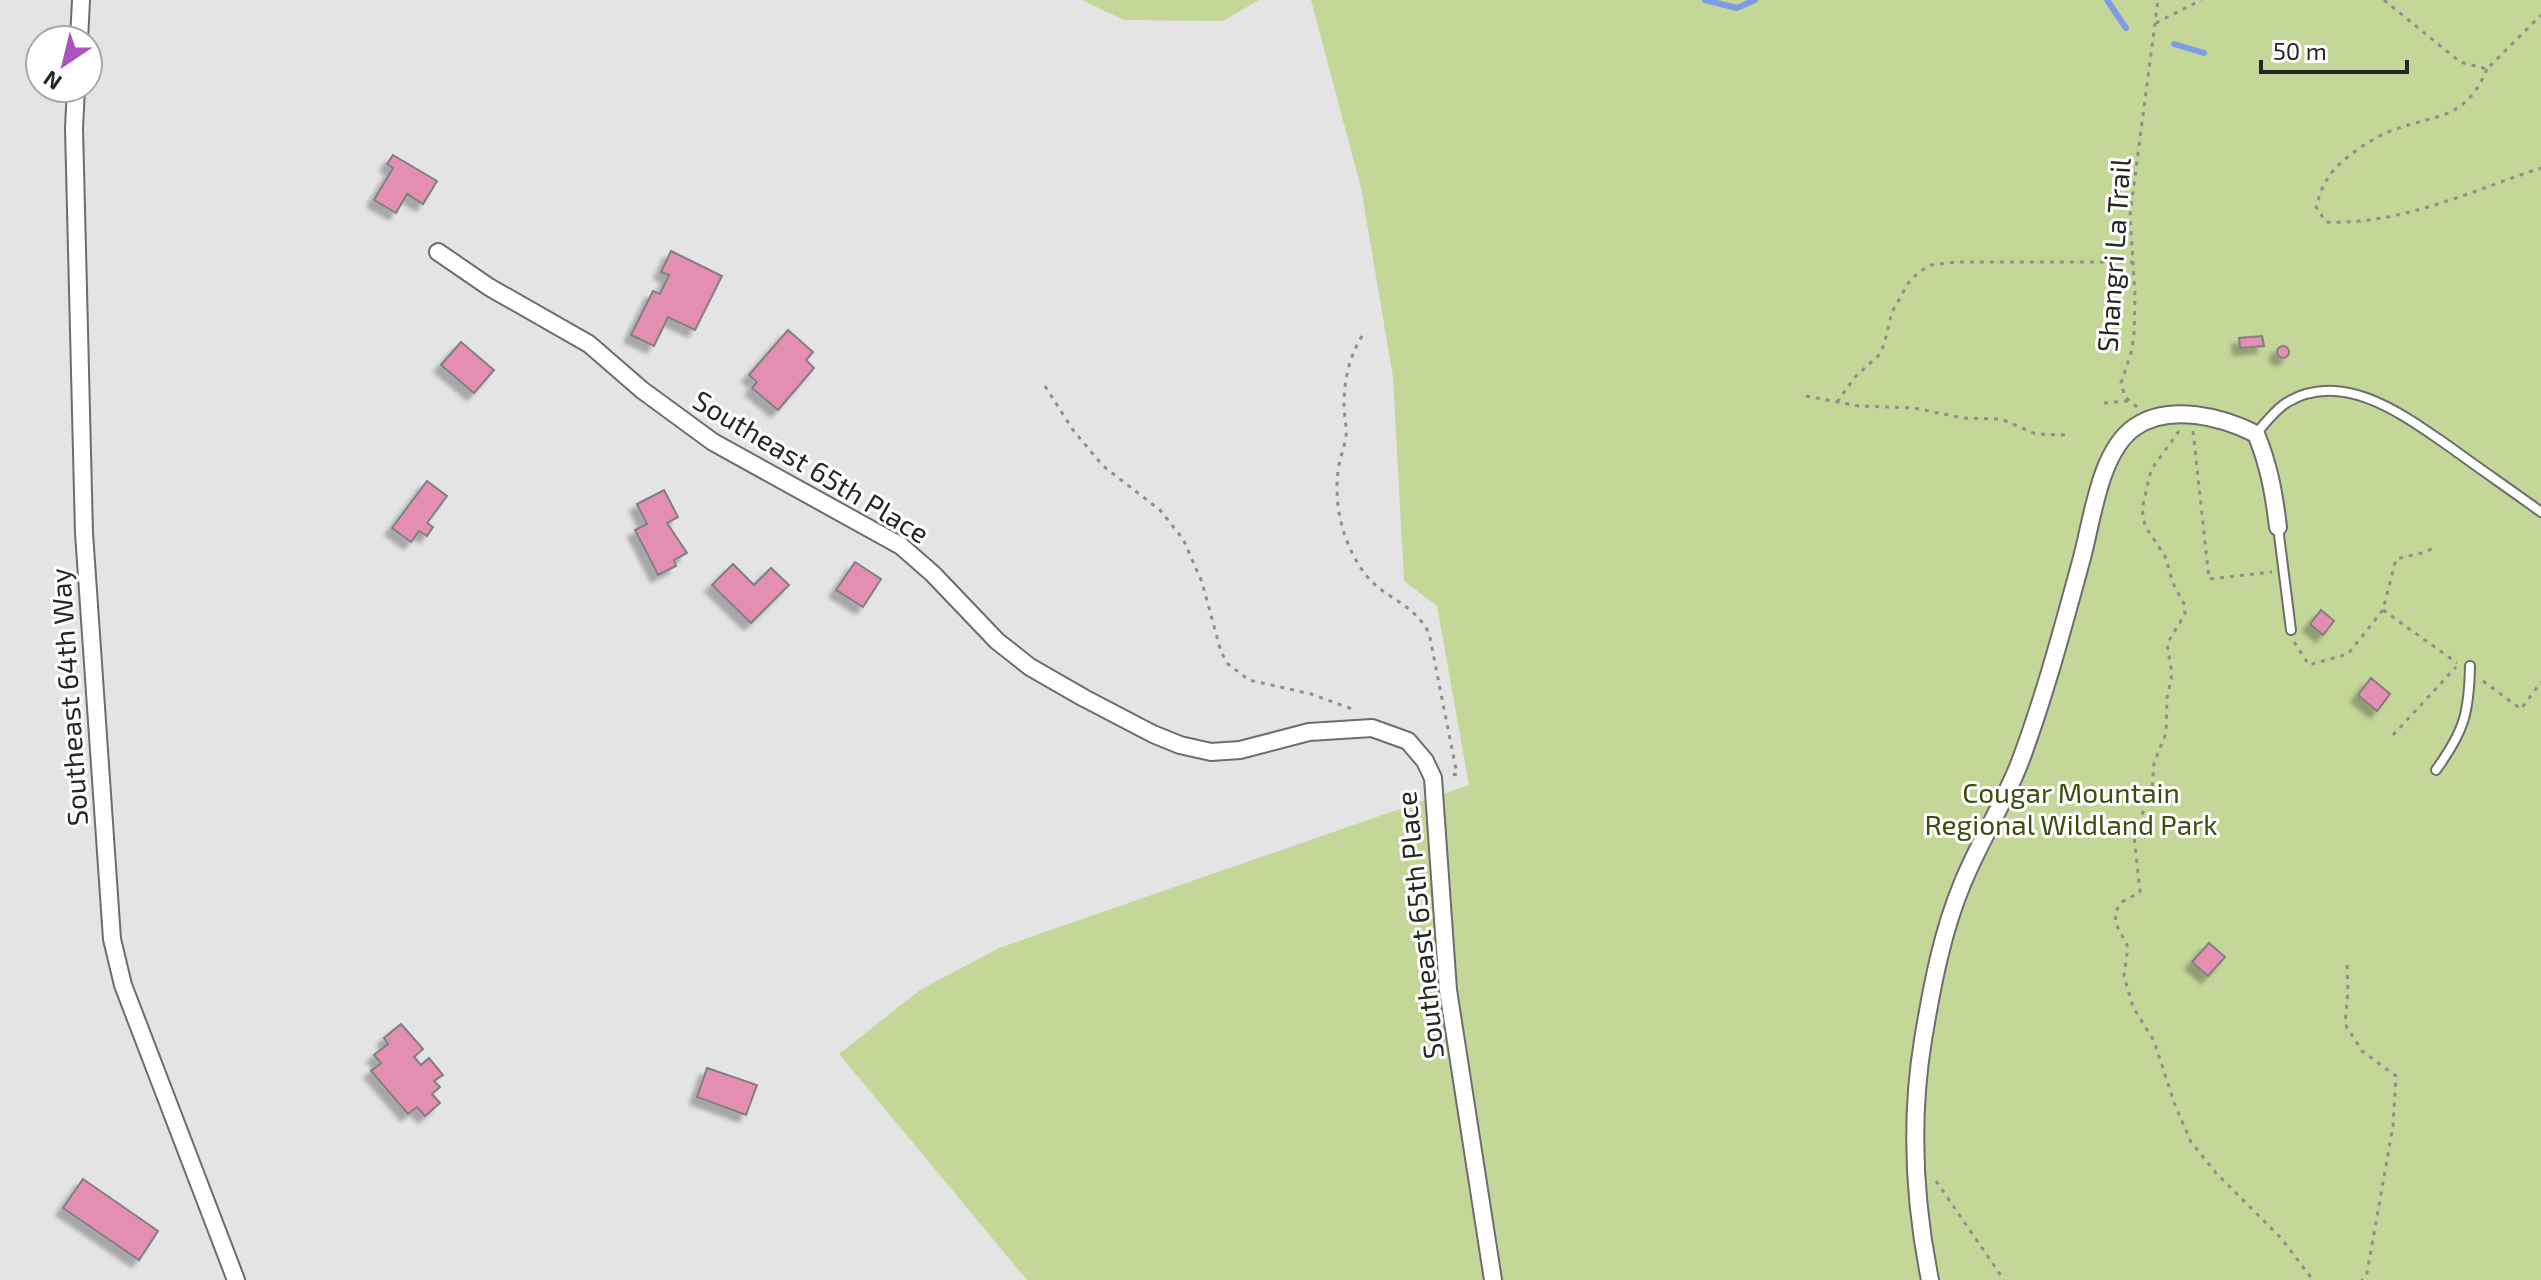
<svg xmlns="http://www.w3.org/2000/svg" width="2541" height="1280" viewBox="0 0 2541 1280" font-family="'Exo 2',sans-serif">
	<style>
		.green { fill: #c5d699 }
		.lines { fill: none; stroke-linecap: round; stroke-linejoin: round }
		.stream { stroke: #7c9de4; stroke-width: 6 }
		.building { fill: #e48fb2; stroke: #817f80; stroke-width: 2; filter: url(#shadow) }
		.service-casing { stroke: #6d6d6e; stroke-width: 12 }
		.minor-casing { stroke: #6d6d6e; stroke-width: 20 }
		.path { stroke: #8f8f90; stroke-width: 3; stroke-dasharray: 4 6; stroke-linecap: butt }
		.service { stroke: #fff; stroke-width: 8 }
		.minor { stroke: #fff; stroke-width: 16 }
		.labels { text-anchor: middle; stroke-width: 6; stroke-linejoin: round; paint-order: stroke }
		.street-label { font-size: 28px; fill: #262627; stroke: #fff }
		.park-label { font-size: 28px; fill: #404c0f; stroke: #fff }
	</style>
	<defs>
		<filter id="shadow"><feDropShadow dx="-7" dy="7" stdDeviation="2" flood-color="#0004"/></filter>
	</defs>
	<rect width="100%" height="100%" fill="#e4e4e5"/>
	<path class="green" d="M 1082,0 L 1259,0 L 1223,21 L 1124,20 Z
		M 1311,0 L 2541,0 L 2541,1280 L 1027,1280 L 839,1054 L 920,990 L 999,948 L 1469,785 L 1437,606 L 1404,581 L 1393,377 L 1361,188 Z"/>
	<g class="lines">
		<path class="stream" d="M 1705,0 L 1737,8 L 1755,0
			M 2107,0 L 2126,28
			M 2174,44 L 2204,53"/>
	</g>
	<path class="building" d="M 393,155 L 437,181 L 423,204 L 407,194 L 396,213 L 374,200 L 393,168 L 387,164 Z
		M 671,251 L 722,276 L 695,330 L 668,317 L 654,346 L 631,335 L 653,291 L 660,294 L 669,275 L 661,272 Z
		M 788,330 L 813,352 L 806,360 L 814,368 L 778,410 L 752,388 L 757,382 L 749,375 Z
		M 2262,336 L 2264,346 L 2240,348 L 2239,338 Z
		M 461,342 L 494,370 L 474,393 L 441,365 Z
		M2277 352a6 6 0 1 1 12 0a6 6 0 1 1-12 0Z
		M 427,481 L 447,496 L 427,523 L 433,527 L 427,536 L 419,531 L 411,542 L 392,528 Z
		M 664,490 L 678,517 L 667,523 L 687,553 L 674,560 L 676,566 L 658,575 L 635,530 L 647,524 L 637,504 Z
		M 855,562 L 881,579 L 863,607 L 836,590 Z
		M 733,564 L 754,585 L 771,568 L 789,585 L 751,623 L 712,585 Z
		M 2321,610 L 2334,621 L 2323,635 L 2310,624 Z
		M 2371,678 L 2390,694 L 2377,711 L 2358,695 Z
		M 2209,943 L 2225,957 L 2208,976 L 2192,962 Z
		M 401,1024 L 423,1049 L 414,1057 L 421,1065 L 429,1058 L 443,1075 L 434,1081 L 440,1087 L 432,1094 L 440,1103 L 425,1116 L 417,1107 L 408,1114 L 371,1071 L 381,1063 L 374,1055 L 388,1044 L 384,1038 Z
		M 707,1068 L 757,1085 L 746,1115 L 697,1097 Z
		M 83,1179 L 158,1231 L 139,1260 L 63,1208 Z"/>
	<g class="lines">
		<defs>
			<path id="service" d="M 2256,434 C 2265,423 2274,411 2286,403 C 2343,368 2405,416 2450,447 C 2480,469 2511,490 2541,512
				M 2278,527 L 2291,630
				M 2436,770 C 2464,731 2469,714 2470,666"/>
			<path id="minor" d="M 79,40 L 81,0
				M 76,88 L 74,128 L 84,533 L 112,939 L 123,985 L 236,1280
				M 438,252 L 489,287 L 589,344 L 642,390 L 713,442 L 901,546 L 933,574 L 997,641 L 1030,667 L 1084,698 L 1153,734 L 1180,745 L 1211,752 L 1240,750 L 1309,732 L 1372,728 L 1408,741 L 1425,761 L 1433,778 L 1448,990 L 1493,1280
				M 1930,1280 C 1914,1201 1910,1120 1923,1040 C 1932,986 1942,932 1963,882 C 1980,841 2004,803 2020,762 C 2044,698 2062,631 2080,565 C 2092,525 2098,452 2135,427 C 2169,403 2223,417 2256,434 C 2269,465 2274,494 2278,527"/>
		</defs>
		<use href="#service" class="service-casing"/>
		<use href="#minor" class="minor-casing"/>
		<path class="path" d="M 2384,0 L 2460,62 L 2487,69 L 2541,15
			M 2156,23 L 2201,0
			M 2487,69 C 2466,120 2437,114 2393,130 C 2375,136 2337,161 2328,178 C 2322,186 2319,197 2316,207 L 2326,222 C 2401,225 2471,191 2541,168
			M 1362,336 C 1349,357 1344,380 1344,406 C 1344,416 1347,426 1346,436 C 1344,449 1339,460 1338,472 C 1334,507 1343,543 1363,571 C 1382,599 1411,600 1429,633 L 1457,774 L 1448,776
			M 1045,386 L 1073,430 L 1103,466 L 1160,510 L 1183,539 L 1202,582 L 1221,652 L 1228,664 L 1249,680 L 1311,694 L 1355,710
			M 1806,396 L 1859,406 L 1914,408 L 1963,418 L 2001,419 L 2036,434 L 2065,435
			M 1837,402 L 1855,377 L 1878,356 L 1884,345 L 1892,312 L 1909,282 L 1919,272 L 1931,265 L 1956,262 L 2132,262
			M 2104,403 L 2128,401
			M 2137,407 L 2125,397 L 2121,383 L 2131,353 L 2134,335 L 2135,295 L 2130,215 L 2158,0
			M 2179,431 L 2151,470 L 2142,509 L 2145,526 L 2165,556 L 2173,583 L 2184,604 L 2185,614 L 2167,644 L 2172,674 L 2167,698 L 2166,733 L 2154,763 L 2152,789 L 2134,835 L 2140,892 L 2122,902 L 2115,912 L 2116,924 L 2128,947 L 2124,976 L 2133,1007 L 2154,1041 L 2175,1105 L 2191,1142 L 2216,1173 L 2281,1238 L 2313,1280
			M 2193,431 L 2209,579 L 2272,572
			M 2383,610 L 2457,663
			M 2294,642 L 2309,665 L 2348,654 L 2383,610 L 2396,559 L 2426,552 L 2436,546
			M 2483,681 L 2521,709 L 2541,682
			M 2393,735 L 2456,667
			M 2347,965 L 2348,991 L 2345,1024 L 2362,1051 L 2396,1076 L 2393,1126 L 2367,1273 L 2362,1280
			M 1936,1181 L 2004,1280"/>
		<use href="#service" class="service"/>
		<use href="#minor" class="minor"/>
	</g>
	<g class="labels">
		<g class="street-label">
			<text transform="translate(2114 255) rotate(-86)" y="10">Shangri La Trail</text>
			<text transform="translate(811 467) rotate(31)" y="10">Southeast 65th Place</text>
			<text transform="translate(69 697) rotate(-94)" y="10">Southeast 64th Way</text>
			<text transform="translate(1420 925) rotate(-96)" y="10">Southeast 65th Place</text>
		</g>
		<g class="park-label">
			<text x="2071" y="803">Cougar Mountain<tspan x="2071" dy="32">Regional Wildland Park</tspan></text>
		</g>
	</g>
	<g transform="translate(64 64) rotate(215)"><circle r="38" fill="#ffffff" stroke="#a8a8a9" stroke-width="2"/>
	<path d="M0-6L14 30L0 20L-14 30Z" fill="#ae53be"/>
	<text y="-12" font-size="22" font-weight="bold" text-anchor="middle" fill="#262627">N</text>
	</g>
	<path d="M2261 60v12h146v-12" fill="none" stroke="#262627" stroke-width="4"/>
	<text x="2273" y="60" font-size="24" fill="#262627" stroke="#ffffff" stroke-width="6" paint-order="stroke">50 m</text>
</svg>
